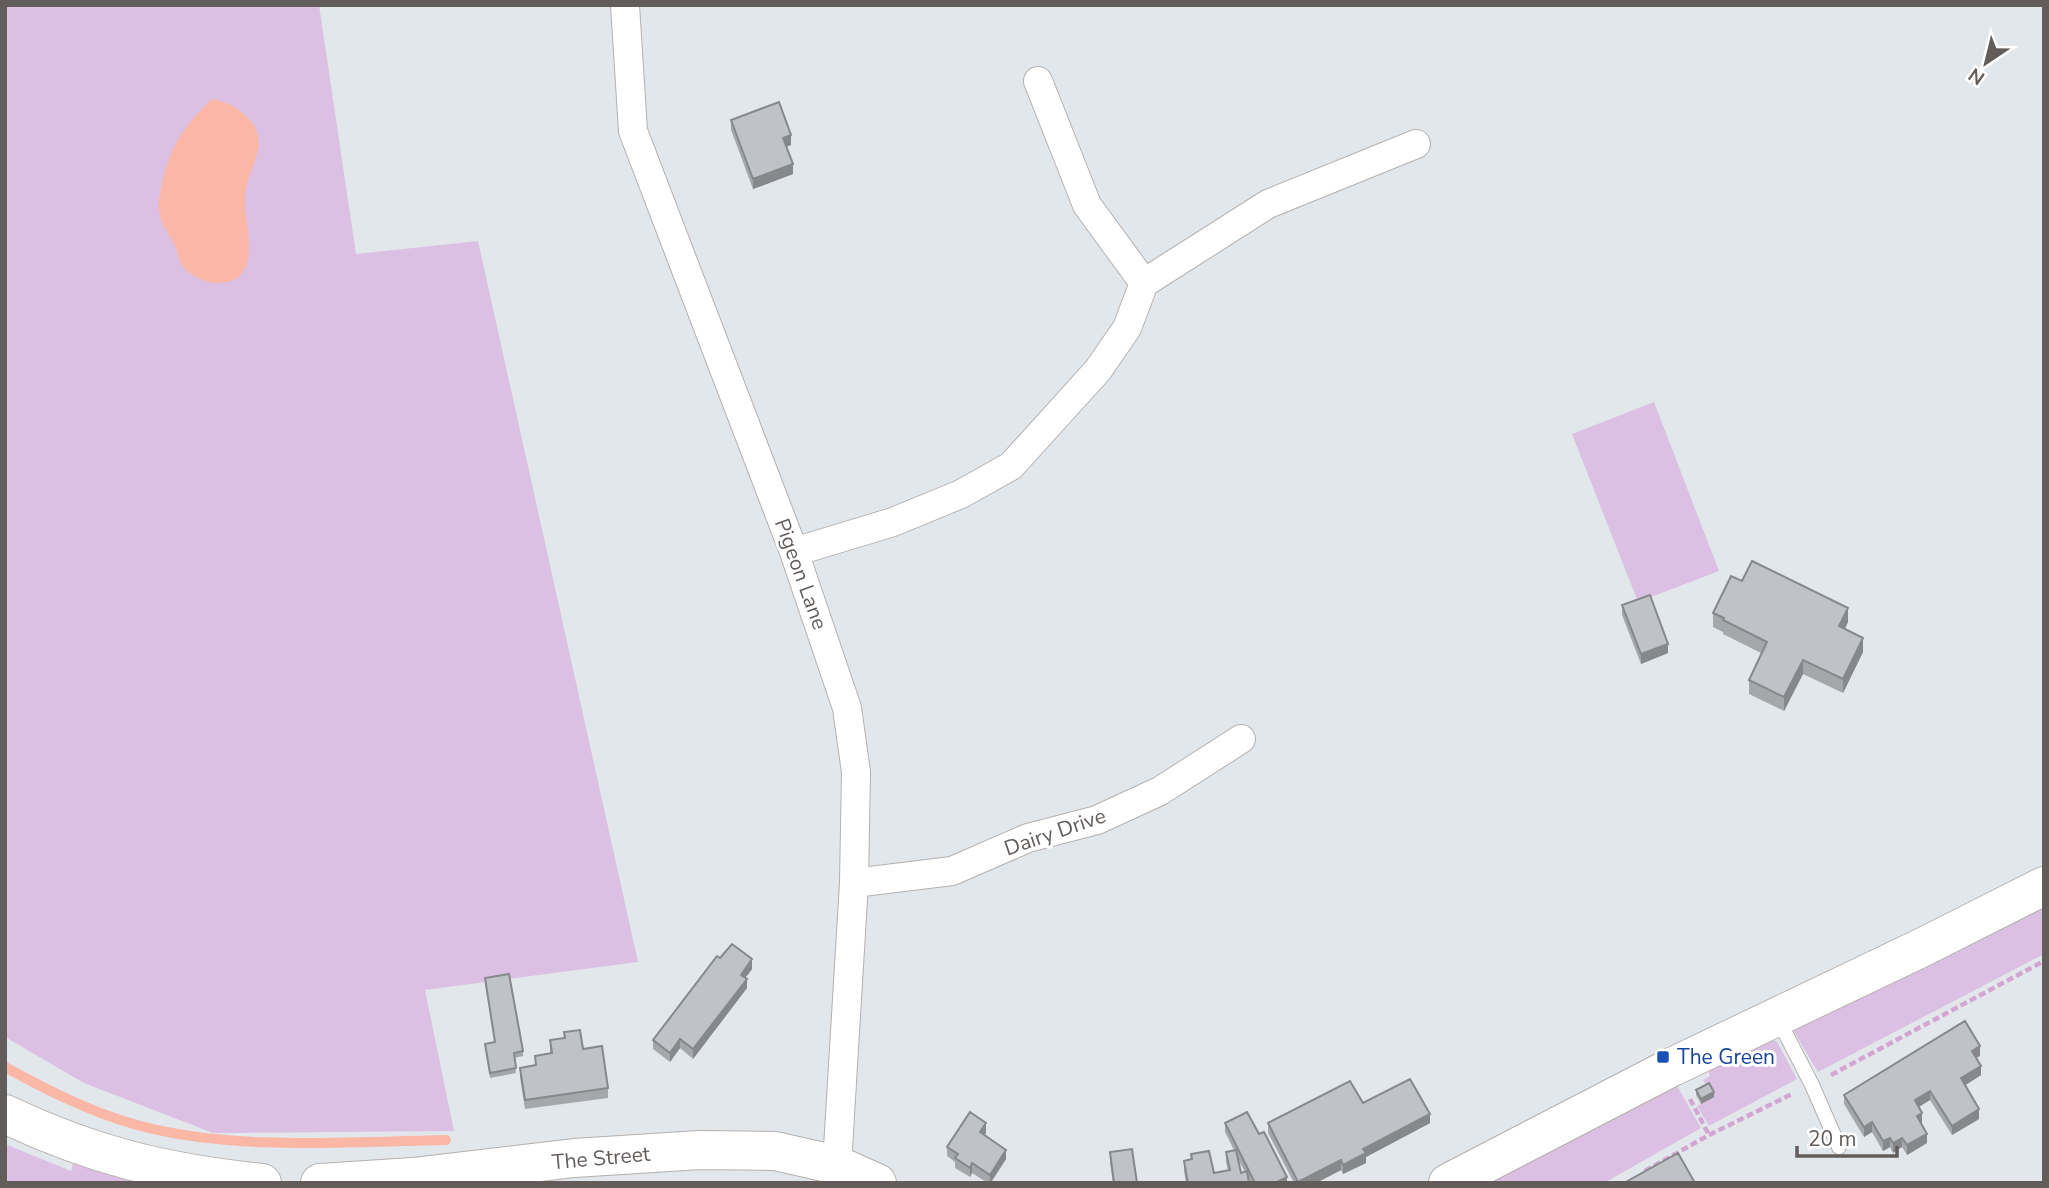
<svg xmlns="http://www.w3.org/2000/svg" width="2049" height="1188" viewBox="0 0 2049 1188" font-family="'Nunito Sans',sans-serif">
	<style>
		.green { fill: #dbc0e3 }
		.water { fill: #fab7a5 }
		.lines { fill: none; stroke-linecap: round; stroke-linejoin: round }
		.stream { stroke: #fab7a5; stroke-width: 10 }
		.service-casing { stroke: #b4b0ae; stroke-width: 16 }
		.minor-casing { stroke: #b4b0ae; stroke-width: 30 }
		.secondary-casing { stroke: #b5b0ad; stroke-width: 40 }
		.path { stroke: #d4a4d2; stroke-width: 4.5; stroke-dasharray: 7 3.5; stroke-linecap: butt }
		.service { stroke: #fff; stroke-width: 14 }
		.minor { stroke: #fff; stroke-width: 28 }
		.secondary { stroke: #fff; stroke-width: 38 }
		.wall { fill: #a4a8ab; fill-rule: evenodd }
		.shaded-wall { fill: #86888b }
		.building { fill: #bfc3c7; stroke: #86888b; stroke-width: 2 }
		.transit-dot { fill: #1a4fb4; stroke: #fff; stroke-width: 2.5 }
		.labels { text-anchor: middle; stroke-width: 6; stroke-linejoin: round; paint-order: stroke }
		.street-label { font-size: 21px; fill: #625d5a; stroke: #fff }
		.transit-label { font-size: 21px; fill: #164399; stroke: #fff; text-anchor: start }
	</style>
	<rect width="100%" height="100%" fill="#e2e7ec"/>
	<path class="green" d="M 5,5 L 319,5 L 356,254 L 478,241 L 638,962 L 425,990 L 454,1131 L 213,1133 L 84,1083 L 5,1037 Z
		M 1654,402 L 1719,571 L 1638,602 L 1572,434 Z
		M 2044,899 L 2044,954 L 1818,1072 L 1793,1030 Z
		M 1769,1038 L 1777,1042 L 1797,1079 L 1709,1126 L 1697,1106 L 1714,1097 L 1703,1080 L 1710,1076 L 1708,1068 Z
		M 1676,1084 L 1701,1128 L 1604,1183 L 1480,1183 Z
		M 5,1144 L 71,1171 L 78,1145 L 213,1183 L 5,1183 Z"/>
	<path class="water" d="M 212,99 C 226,102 235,106 245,115 C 276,145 245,166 245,199 C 244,225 265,282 219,283 C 207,284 189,275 182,265 C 179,261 178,254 177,250 C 172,238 163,228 160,216 C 157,208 159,197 161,190 C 167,151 184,125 212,99 Z"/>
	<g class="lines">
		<path class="stream" d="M 5,1067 C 47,1090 90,1112 137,1125 C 232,1151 347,1142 446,1140"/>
		<defs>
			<path id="service" d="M 1777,1017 L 1812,1085 L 1839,1147"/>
			<path id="minor" d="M 625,5 L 633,131 L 794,552 L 847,708 L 856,772 L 854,883 L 837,1165
				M 1038,81 L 1087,205 L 1144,283
				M 794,552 L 893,522 L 961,494 L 1011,466 L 1098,370 L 1127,328 L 1144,283 L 1268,204 L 1416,144
				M 854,883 L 952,871 L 1028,838 L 1097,820 L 1160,791 L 1241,739"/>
			<path id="secondary" d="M 5,1114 C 93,1156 166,1173 262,1183
				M 320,1183 L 413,1177 L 574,1158 L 700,1150 L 775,1151 L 837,1165 L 877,1183
				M 1448,1183 L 1672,1067 L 1921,948 L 2044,886"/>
		</defs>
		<use href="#service" class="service-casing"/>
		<use href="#minor" class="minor-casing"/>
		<use href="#secondary" class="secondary-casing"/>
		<path class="path" d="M 1831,1075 L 2044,961
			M 1690,1099 L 1709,1135
			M 1645,1171 L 1709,1135 L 1792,1094"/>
		<use href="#service" class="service"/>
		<use href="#minor" class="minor"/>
		<use href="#secondary" class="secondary"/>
	</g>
	<path class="wall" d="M 731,120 L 791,145 L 786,147 L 793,174 L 753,189 L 731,130 Z
		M 1622,605 L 1668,653 L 1641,664 L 1622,615 Z
		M 1713,613 L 1848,622 L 1845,629 L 1863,652 L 1843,693 L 1803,674 L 1784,711 L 1749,694 L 1749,680 L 1761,653 L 1723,634 L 1723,632 L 1713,627 Z
		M 720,958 L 752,969 L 745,978 L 747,988 L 693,1059 L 680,1048 L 670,1062 L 653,1049 L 653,1040 Z
		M 485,978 L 523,1051 L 523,1056 L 514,1058 L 516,1073 L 490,1078 L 485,1044 L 495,1042 Z
		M 564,1032 L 583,1049 L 608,1088 L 608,1098 L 525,1109 L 520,1077 L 520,1068 L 535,1065 L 535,1056 L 550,1053 L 550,1040 L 564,1039 Z
		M 1980,1056 L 1976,1058 L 1981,1075 L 1965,1085 L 1979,1119 L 1952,1135 L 1930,1100 L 1919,1107 L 1922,1123 L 1921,1124 L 1927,1143 L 1907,1155 L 1902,1147 L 1893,1153 L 1890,1147 L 1883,1151 L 1872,1132 L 1864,1137 L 1844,1104 L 1844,1095 Z
		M 1696,1090 L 1714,1097 L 1701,1104 L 1696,1095 Z
		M 1363,1103 L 1430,1123 L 1366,1157 L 1366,1163 L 1343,1174 L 1341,1170 L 1316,1183 L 1294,1183 L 1268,1133 L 1268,1123 Z
		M 1225,1123 L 1259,1134 L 1287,1183 L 1250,1183 L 1249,1179 L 1249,1183 L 1186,1183 L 1184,1171 L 1184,1161 L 1191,1160 L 1191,1154 L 1214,1173 L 1228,1170 L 1226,1162 L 1226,1152 L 1234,1150 L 1225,1132 ZM 1237,1157 L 1245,1172 L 1241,1173 Z
		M 986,1133 L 984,1135 L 1006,1159 L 991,1183 L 988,1183 L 972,1173 L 970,1177 L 955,1168 L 955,1162 L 947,1156 L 947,1147 Z
		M 1110,1152 L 1137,1183 L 1113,1183 L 1110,1162 Z"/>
	<path class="shaded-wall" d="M 791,135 L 791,145 L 783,148 L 783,138 Z
		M 793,164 L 793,174 L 753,189 L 753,179 Z
		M 1848,608 L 1848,622 L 1839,640 L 1839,626 Z
		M 1863,638 L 1863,652 L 1843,693 L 1843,679 Z
		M 1668,644 L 1668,653 L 1641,664 L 1641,654 Z
		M 1803,660 L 1803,674 L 1784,711 L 1784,697 Z
		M 752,959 L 752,969 L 741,984 L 741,975 Z
		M 747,979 L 747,988 L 693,1059 L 693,1049 Z
		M 680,1039 L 680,1048 L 670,1062 L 670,1053 Z
		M 1980,1046 L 1980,1056 L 1972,1060 L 1972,1051 Z
		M 1981,1066 L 1981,1075 L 1961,1088 L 1961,1078 Z
		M 1930,1091 L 1930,1100 L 1915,1109 L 1915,1100 Z
		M 1714,1092 L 1714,1097 L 1701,1104 L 1701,1099 Z
		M 1979,1109 L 1979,1119 L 1952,1135 L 1952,1126 Z
		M 1922,1113 L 1922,1123 L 1917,1126 L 1917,1116 Z
		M 1430,1114 L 1430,1123 L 1366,1157 L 1366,1163 L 1343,1174 L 1343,1165 L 1363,1149 Z
		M 1872,1122 L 1872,1132 L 1864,1137 L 1864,1127 Z
		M 986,1123 L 986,1133 L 980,1142 L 980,1132 Z
		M 1927,1134 L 1927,1143 L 1907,1155 L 1907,1145 Z
		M 1890,1138 L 1890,1147 L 1883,1151 L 1883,1141 Z
		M 1902,1138 L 1902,1147 L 1893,1153 L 1893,1143 Z
		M 1006,1150 L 1006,1159 L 990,1183 L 990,1175 Z
		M 1341,1160 L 1341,1170 L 1316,1183 L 1298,1183 Z
		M 972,1163 L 972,1173 L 970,1177 L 970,1168 Z
		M 1287,1177 L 1287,1183 L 1275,1183 Z"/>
	<path class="building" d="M 779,102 L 791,135 L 783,138 L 793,164 L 753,179 L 731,120 Z
		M 1752,561 L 1848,608 L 1839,626 L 1863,638 L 1843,679 L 1803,660 L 1784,697 L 1749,680 L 1767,642 L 1723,620 L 1724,618 L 1713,613 L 1731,576 L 1742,581 Z
		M 1650,595 L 1668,644 L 1641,654 L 1622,605 Z
		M 732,944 L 752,959 L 741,975 L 747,979 L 693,1049 L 680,1039 L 670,1053 L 653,1040 L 717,956 L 720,958 Z
		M 509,974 L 523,1051 L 514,1053 L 516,1068 L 490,1073 L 485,1044 L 495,1042 L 485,978 Z
		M 1965,1021 L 1980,1046 L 1972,1051 L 1981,1066 L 1961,1078 L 1979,1109 L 1952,1126 L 1930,1091 L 1915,1100 L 1922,1113 L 1917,1116 L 1927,1134 L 1907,1145 L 1902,1138 L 1893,1143 L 1890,1138 L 1883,1141 L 1872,1122 L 1864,1127 L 1844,1095 Z
		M 580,1030 L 583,1049 L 602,1046 L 608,1088 L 525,1100 L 520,1068 L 536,1065 L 535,1056 L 552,1053 L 550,1040 L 565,1038 L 564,1032 Z
		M 1410,1079 L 1430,1114 L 1363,1149 L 1366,1153 L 1343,1165 L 1341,1160 L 1298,1182 L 1268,1123 L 1350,1081 L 1363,1103 Z
		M 1709,1083 L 1714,1092 L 1701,1099 L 1696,1090 Z
		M 970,1112 L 986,1123 L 980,1132 L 1006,1150 L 990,1175 L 972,1163 L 970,1168 L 955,1158 L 958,1154 L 947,1147 Z
		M 1247,1112 L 1259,1134 L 1264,1132 L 1287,1177 L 1275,1183 L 1255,1183 L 1225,1123 Z
		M 1132,1149 L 1137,1183 L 1114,1183 L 1110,1152 Z
		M 1236,1150 L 1241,1173 L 1247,1171 L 1249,1183 L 1188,1183 L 1184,1161 L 1192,1159 L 1191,1154 L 1209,1151 L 1214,1173 L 1230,1170 L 1226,1152 Z
		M 1678,1153 L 1695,1183 L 1624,1183 Z"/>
	<rect class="transit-dot" x="1656" y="1050" width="14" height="14" rx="3.5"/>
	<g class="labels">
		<g class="street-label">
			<text transform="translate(801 574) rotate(70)" y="7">Pigeon Lane</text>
			<text transform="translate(1055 832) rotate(-19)" y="7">Dairy Drive</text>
			<text transform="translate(601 1158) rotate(-5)" y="7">The Street</text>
		</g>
		<g class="transit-label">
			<text x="1677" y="1064">The Green</text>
		</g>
	</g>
	<rect width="2049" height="1188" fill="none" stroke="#625d5a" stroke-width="14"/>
	<g transform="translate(1986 63) rotate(215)" stroke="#ffffff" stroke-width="5" paint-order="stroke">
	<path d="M0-5L12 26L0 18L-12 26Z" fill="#625d5a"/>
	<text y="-10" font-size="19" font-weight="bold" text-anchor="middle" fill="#625d5a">N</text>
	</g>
	<path d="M1797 1146v10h100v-10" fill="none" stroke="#625d5a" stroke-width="3.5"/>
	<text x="1808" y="1146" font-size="21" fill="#625d5a" stroke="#ffffff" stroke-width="5" paint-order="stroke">20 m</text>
</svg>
